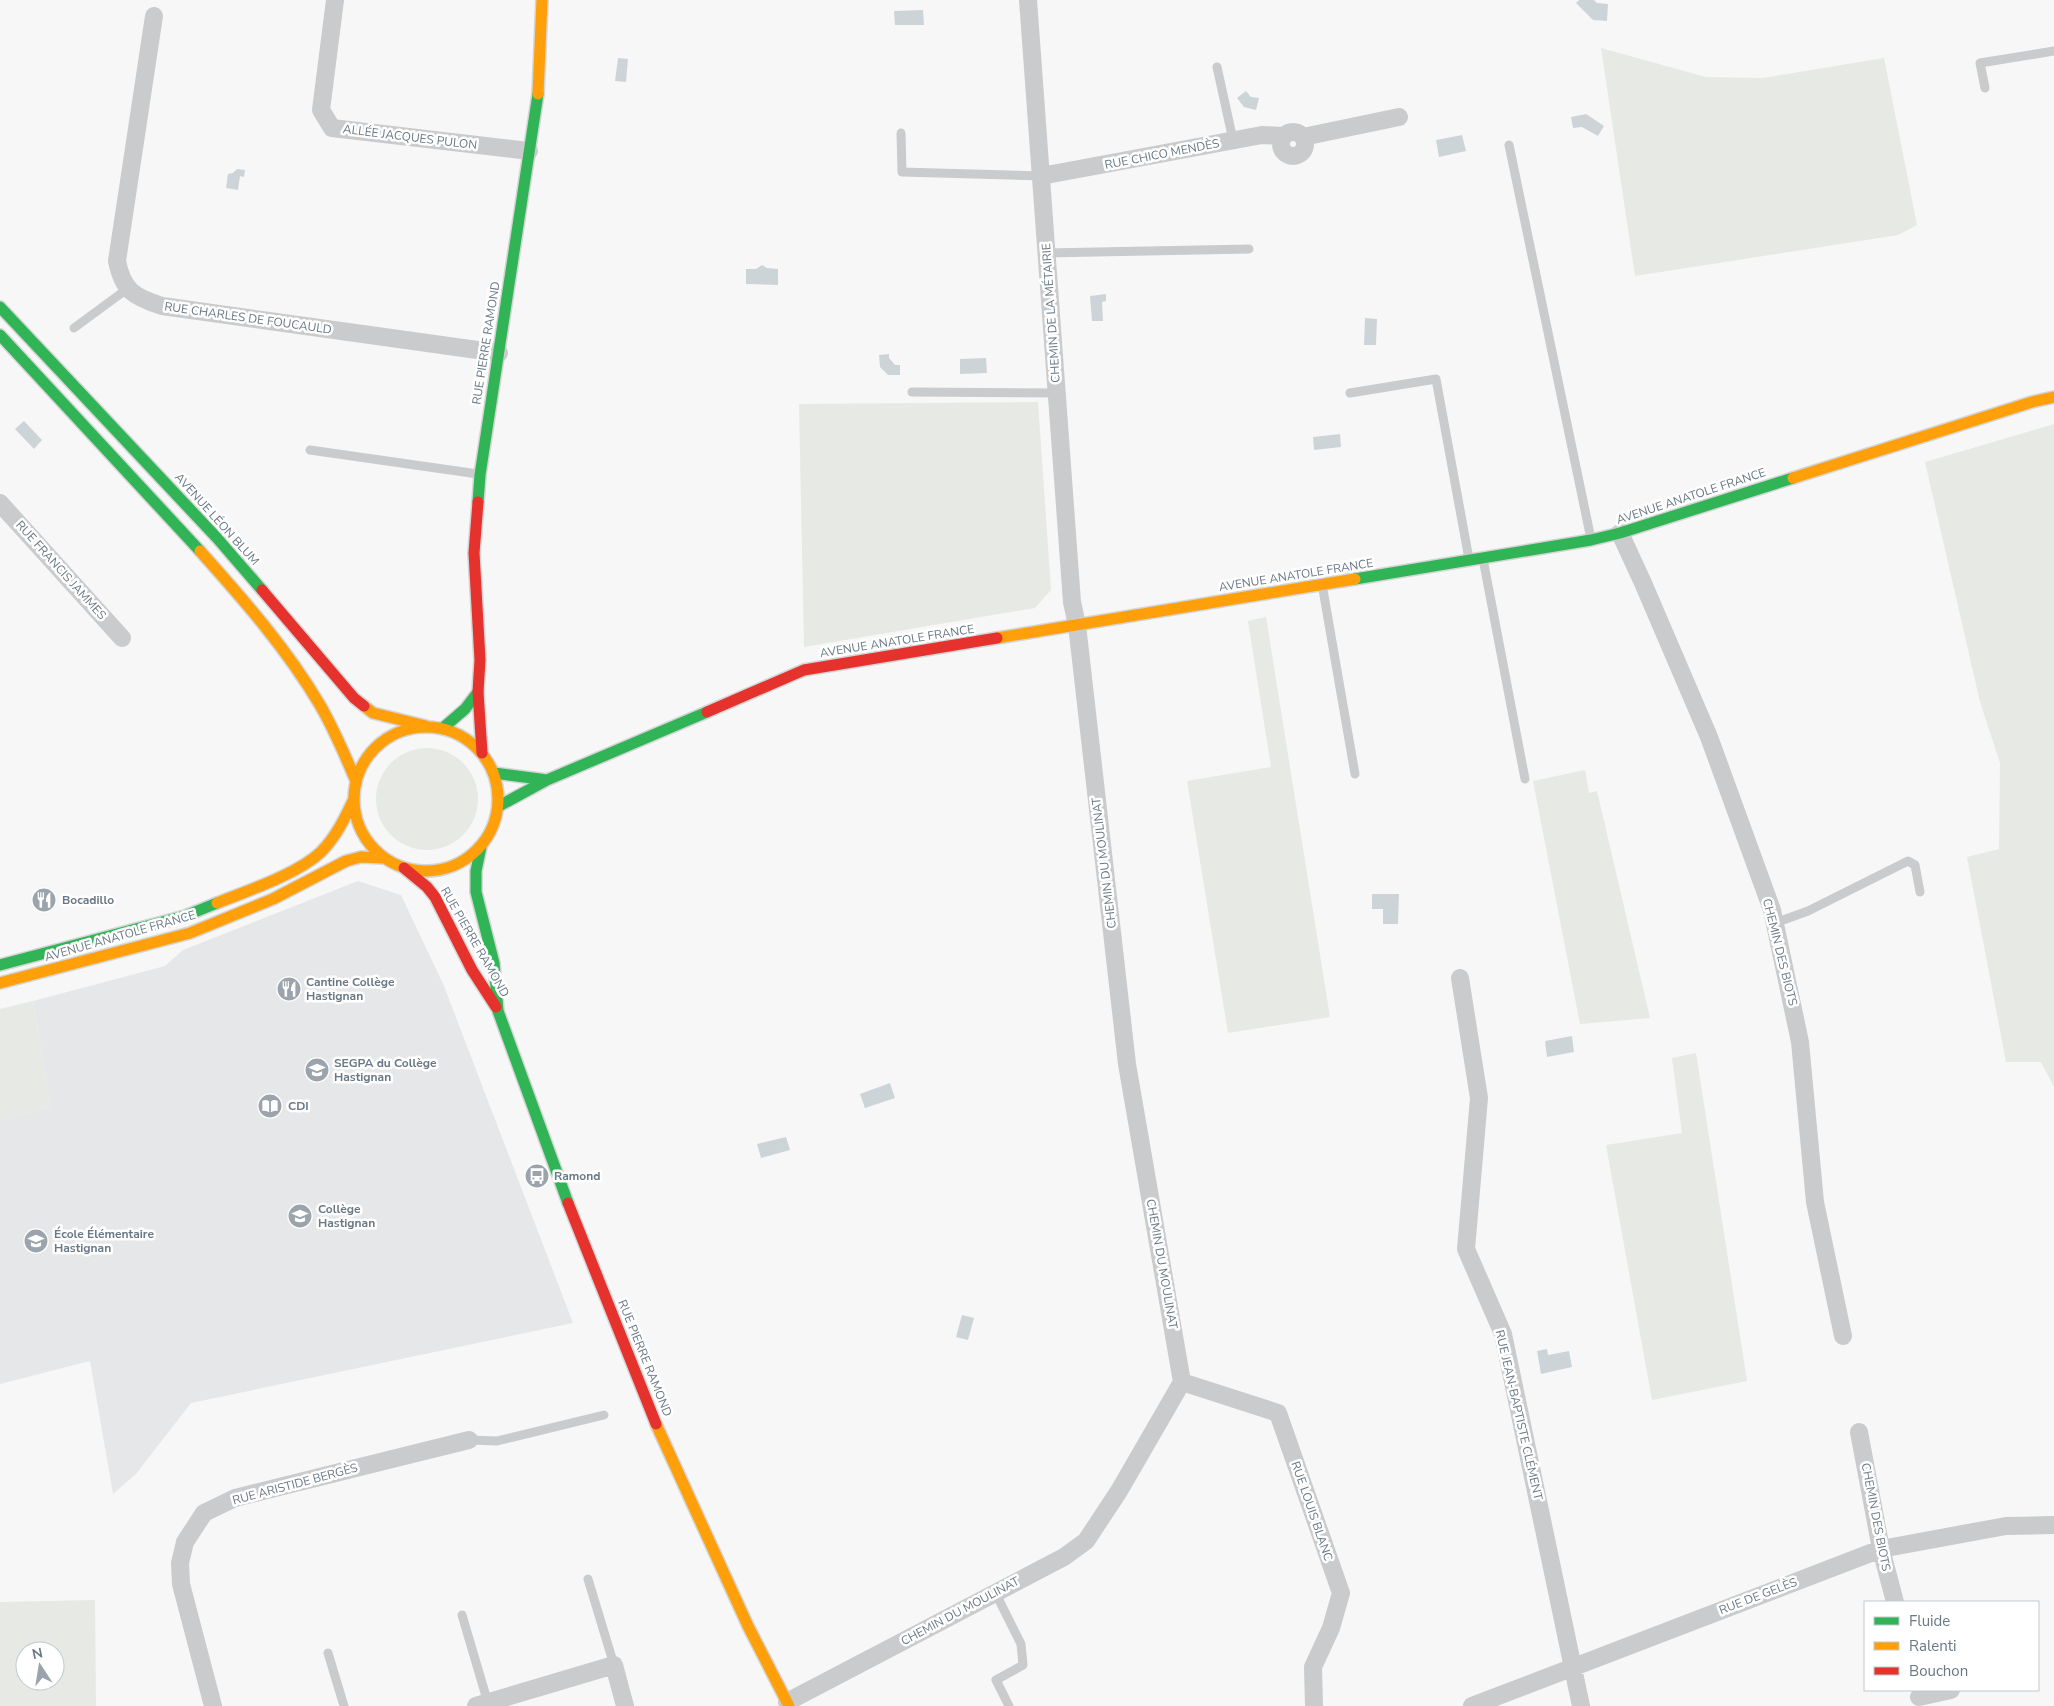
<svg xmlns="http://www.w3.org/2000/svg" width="2054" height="1706" viewBox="0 0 2054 1706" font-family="'Nunito Sans',sans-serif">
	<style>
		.built { fill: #e6e7e8 }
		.green { fill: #e6e9e4; fill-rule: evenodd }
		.water { fill: #cdd4d8 }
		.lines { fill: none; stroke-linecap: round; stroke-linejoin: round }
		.fast-casing { stroke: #d4d5d6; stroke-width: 14 }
		.slow-casing { stroke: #d4d5d6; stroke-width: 14 }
		.jam-casing { stroke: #d4d5d6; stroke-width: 14 }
		.lane { stroke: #cacbcc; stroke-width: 9 }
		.street { stroke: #cacbcc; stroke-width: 18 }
		.fast { stroke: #30b455; stroke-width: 11 }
		.slow { stroke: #ff9f0a; stroke-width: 11 }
		.jam { stroke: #e5322d; stroke-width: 11 }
		.labels { text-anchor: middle; stroke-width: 5; stroke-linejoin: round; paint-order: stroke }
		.street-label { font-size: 12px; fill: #697885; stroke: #fff }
		.poi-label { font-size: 12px; font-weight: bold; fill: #697885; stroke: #fff; text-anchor: start }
	</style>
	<rect width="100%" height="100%" fill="#f7f7f7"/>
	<path class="built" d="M 358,881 L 401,895 L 444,986 L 573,1323 L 191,1403 L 136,1474 L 113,1494 L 90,1361 L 0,1384 L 0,1120 L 50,1107 L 33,1001 L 165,966 L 183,950 Z"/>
	<path class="green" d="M 1601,48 L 1706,77 L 1763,78 L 1884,58 L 1917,225 L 1898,235 L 1635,276 Z
		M 1038,402 L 1051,590 L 1035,608 L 804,647 L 799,404 Z
		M 2054,424 L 2054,1087 L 2041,1062 L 2006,1062 L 1967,857 L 1999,849 L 2000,763 L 1980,702 L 1925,462 Z
		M 1266,617 L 1330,1017 L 1228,1033 L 1187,781 L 1271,767 L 1248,621 Z
		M376 799a51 51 0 1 1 102 0a51 51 0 1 1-102 0Z
		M 1585,770 L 1589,793 L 1597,791 L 1650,1018 L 1580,1024 L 1533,781 Z
		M 33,1001 L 50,1107 L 0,1120 L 0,1009 Z
		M 1696,1053 L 1747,1381 L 1652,1400 L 1606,1145 L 1682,1133 L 1672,1058 Z
		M 95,1600 L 96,1706 L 0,1706 L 0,1602 ZM 25,1651 L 55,1651 L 55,1681 L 25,1681 Z"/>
	<path class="water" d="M 1579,0 L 1594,0 L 1597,3 L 1608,4 L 1607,21 L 1593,20 L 1576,3 Z
		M 923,10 L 924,25 L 895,25 L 894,11 Z
		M 618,58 L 628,59 L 626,82 L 615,81 Z
		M 1246,91 L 1251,97 L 1259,98 L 1256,110 L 1244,107 L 1237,98 Z
		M 1586,114 L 1604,126 L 1598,136 L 1582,127 L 1573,128 L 1571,117 Z
		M 1462,135 L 1466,151 L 1439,157 L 1436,140 Z
		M 237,169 L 245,170 L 244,177 L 240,176 L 238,190 L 226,188 L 228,174 L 233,173 Z
		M 762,265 L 767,268 L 778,269 L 778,285 L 746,284 L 746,269 L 756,269 Z
		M 1106,294 L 1106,301 L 1102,302 L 1103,321 L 1092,321 L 1090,296 Z
		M 1365,318 L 1377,319 L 1376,345 L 1364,345 Z
		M 889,354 L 889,358 L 895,365 L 900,365 L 900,375 L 888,375 L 880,367 L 879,355 Z
		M 986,358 L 987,373 L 960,374 L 960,359 Z
		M 24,421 L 42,440 L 34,449 L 15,429 Z
		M 1340,434 L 1341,447 L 1314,450 L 1313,437 Z
		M 1372,894 L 1399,894 L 1398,924 L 1383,924 L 1383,909 L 1372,909 Z
		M 1572,1036 L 1574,1052 L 1547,1057 L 1545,1041 Z
		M 890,1083 L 895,1098 L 865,1108 L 860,1094 Z
		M 786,1137 L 790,1150 L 761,1158 L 757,1144 Z
		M 962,1315 L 974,1318 L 968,1340 L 956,1337 Z
		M 1547,1349 L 1548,1355 L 1569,1351 L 1572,1367 L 1541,1374 L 1537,1351 Z"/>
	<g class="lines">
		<defs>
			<path id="fast" d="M 0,307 L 217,538 L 262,590
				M 0,335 L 200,551
				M 478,502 L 480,475 L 538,94
				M 1355,579 L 1591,540 L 1620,533 L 1793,478
				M 443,728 L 465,709 L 478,692
				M 494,773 L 547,780
				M 499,806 L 547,780 L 707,712
				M 481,847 L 476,871 L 476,892 L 494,963 L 498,1011 L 568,1203
				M 0,965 L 185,916 L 217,903"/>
			<path id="slow" d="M 538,94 L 542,0
				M 1793,478 L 2032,402 L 2054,397
				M 200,551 C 243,599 287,649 320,705 C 334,729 345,755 356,781
				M 997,638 L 1355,579
				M 364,706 L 373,713 L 426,726
				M354 799a72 72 0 1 1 144 0a72 72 0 1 1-144 0Z
				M 217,903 C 247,891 298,874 321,852 C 336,837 345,818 354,799
				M 0,983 L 190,933 L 273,899 L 346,861 L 361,857 L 384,858
				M 656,1424 L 748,1626 L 789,1706"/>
			<path id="jam" d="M 478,502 L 474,553 L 480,660 L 478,692 L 482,753
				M 262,590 L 354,698 L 364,706
				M 707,712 L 804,670 L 997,638
				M 404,868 L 427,887 L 435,897 L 472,970 L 496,1007
				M 568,1203 L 656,1424"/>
		</defs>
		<use href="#fast" class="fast-casing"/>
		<use href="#slow" class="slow-casing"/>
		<use href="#jam" class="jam-casing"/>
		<path class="lane" d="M 1217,67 L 1233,140
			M 1985,88 L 1980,63 L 2054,51
			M 901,133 L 902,172 L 1041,176
			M 1509,145 L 1591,539
			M 1046,253 L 1249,249
			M 74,328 L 127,289
			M 912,392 L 1057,393
			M 1350,393 L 1436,379 L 1469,559
			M 310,450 L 478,474
			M 1483,559 L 1525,779
			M 1322,584 L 1355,774
			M 1775,923 L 1808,911 L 1908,861 L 1915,865 L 1920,892
			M 469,1440 L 497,1441 L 604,1415
			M 588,1579 L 614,1665
			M 995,1592 L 1021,1644 L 1023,1665 L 996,1680 L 1009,1706
			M 462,1615 L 488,1703
			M 328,1653 L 344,1706"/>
		<path class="street" d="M 335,0 L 321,110 L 332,128 L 529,151
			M 154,16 L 117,261 C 123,291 134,297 162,306 L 499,353
			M1281 144a12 12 0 1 1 24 0a12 12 0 1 1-24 0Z
			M 1303,137 L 1399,117
			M 1041,176 L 1262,135 L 1283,136
			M 0,503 L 122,638
			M 1620,533 L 1643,583 L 1709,737 L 1772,910 L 1800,1042 L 1815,1202 L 1843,1336
			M 1460,978 L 1479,1098 L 1466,1249 L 1503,1334 L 1581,1706
			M 1182,1382 L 1278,1413 L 1341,1593 L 1331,1628 L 1313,1667 L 1314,1706
			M 1859,1432 L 1881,1549 L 1895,1602
			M 1919,1697 L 1951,1690
			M 787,1702 L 1064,1557 L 1086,1541 L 1119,1491 L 1182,1382 L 1127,1064 L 1077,625 L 1072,602 L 1028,0
			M 213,1706 L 181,1584 L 180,1563 L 185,1542 L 204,1513 L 235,1498 L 469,1440
			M 476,1706 L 614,1665 L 625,1706
			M 1472,1706 L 1881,1549 L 2006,1526 L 2054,1525"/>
		<use href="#fast" class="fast"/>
		<use href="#slow" class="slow"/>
		<use href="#jam" class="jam"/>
	</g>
	<defs>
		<symbol id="restaurant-disc" viewBox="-11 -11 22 22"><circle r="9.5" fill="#9ba4ad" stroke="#fff"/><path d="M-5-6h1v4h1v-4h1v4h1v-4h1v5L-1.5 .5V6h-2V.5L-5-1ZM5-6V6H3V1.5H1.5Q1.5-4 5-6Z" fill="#fff"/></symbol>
		<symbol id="school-disc" viewBox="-11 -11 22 22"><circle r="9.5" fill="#9ba4ad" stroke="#fff"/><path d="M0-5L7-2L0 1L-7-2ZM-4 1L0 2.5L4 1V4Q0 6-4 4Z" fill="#fff"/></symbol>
		<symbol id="library-disc" viewBox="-11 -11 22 22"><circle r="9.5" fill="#9ba4ad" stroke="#fff"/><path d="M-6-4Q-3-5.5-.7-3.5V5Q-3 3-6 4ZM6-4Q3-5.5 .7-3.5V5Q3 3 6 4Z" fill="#fff"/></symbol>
		<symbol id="bus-disc" viewBox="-11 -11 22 22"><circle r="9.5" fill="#9ba4ad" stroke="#fff"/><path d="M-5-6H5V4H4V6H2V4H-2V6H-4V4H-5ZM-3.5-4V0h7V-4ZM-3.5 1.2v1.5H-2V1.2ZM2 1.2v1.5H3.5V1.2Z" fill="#fff"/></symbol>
	</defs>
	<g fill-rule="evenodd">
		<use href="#restaurant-disc" x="30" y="886" width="28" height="28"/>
		<use href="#restaurant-disc" x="275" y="975" width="28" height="28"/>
		<use href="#school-disc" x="303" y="1056" width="28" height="28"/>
		<use href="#library-disc" x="256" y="1092" width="28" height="28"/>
		<use href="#bus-disc" x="523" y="1162" width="28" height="28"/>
		<use href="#school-disc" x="286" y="1202" width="28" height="28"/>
		<use href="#school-disc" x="22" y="1227" width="28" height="28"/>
	</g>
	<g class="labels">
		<g class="street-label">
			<text transform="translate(410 137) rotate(7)" y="4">ALLÉE JACQUES PULON</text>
			<text transform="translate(1162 154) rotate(-11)" y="4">RUE CHICO MENDÈS</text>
			<text transform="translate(1051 313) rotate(-94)" y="4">CHEMIN DE LA MÉTAIRIE</text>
			<text transform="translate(248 318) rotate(8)" y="4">RUE CHARLES DE FOUCAULD</text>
			<text transform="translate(486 343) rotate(-81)" y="4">RUE PIERRE RAMOND</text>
			<text transform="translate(1691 496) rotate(-18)" y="4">AVENUE ANATOLE FRANCE</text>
			<text transform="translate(217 519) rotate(48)" y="4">AVENUE LÉON BLUM</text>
			<text transform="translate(61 570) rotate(48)" y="4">RUE FRANCIS JAMMES</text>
			<text transform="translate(1296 575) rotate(-9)" y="4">AVENUE ANATOLE FRANCE</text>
			<text transform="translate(897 641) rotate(-9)" y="4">AVENUE ANATOLE FRANCE</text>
			<text transform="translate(1104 863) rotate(-97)" y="4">CHEMIN DU MOULINAT</text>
			<text transform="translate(120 936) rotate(-16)" y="4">AVENUE ANATOLE FRANCE</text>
			<text transform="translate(475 942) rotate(60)" y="4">RUE PIERRE RAMOND</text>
			<text transform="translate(1780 952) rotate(76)" y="4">CHEMIN DES BIOTS</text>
			<text transform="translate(1162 1264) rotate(80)" y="4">CHEMIN DU MOULINAT</text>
			<text transform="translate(645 1358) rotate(68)" y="4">RUE PIERRE RAMOND</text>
			<text transform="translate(1519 1415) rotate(77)" y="4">RUE JEAN-BAPTISTE CLÉMENT</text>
			<text transform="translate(295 1484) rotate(-15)" y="4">RUE ARISTIDE BERGÈS</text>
			<text transform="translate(1312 1511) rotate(71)" y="4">RUE LOUIS BLANC</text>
			<text transform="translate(1876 1517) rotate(79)" y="4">CHEMIN DES BIOTS</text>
			<text transform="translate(1758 1596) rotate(-21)" y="4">RUE DE GELÈS</text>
			<text transform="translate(960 1611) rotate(-28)" y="4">CHEMIN DU MOULINAT</text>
		</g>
		<g class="poi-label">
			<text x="62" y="904">Bocadillo</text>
			<text x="306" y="986">Cantine Collège<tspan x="306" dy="14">Hastignan</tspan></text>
			<text x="334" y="1067">SEGPA du Collège<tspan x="334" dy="14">Hastignan</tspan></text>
			<text x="288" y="1110">CDI</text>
			<text x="554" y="1180">Ramond</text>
			<text x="318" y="1213">Collège<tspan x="318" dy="14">Hastignan</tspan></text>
			<text x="54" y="1238">École Élémentaire<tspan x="54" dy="14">Hastignan</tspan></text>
		</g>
	</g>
	<rect x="1864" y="1601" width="175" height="90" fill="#ffffff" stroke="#c3c9ce"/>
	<rect x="1874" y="1617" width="25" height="8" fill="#30b455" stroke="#c3c9ce"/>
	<text x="1909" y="1626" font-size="15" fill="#697885">Fluide</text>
	<rect x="1874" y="1642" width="25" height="8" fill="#ff9f0a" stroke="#c3c9ce"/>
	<text x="1909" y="1651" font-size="15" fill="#697885">Ralenti</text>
	<rect x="1874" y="1667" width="25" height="8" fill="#e5322d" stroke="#c3c9ce"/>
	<text x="1909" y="1676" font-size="15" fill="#697885">Bouchon</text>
	<g transform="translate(40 1666) rotate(348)"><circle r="24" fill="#ffffff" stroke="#c3c9ce"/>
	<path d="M0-4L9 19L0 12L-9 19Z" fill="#9ba4ad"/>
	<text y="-8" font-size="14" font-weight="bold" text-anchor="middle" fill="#697885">N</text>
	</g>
</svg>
